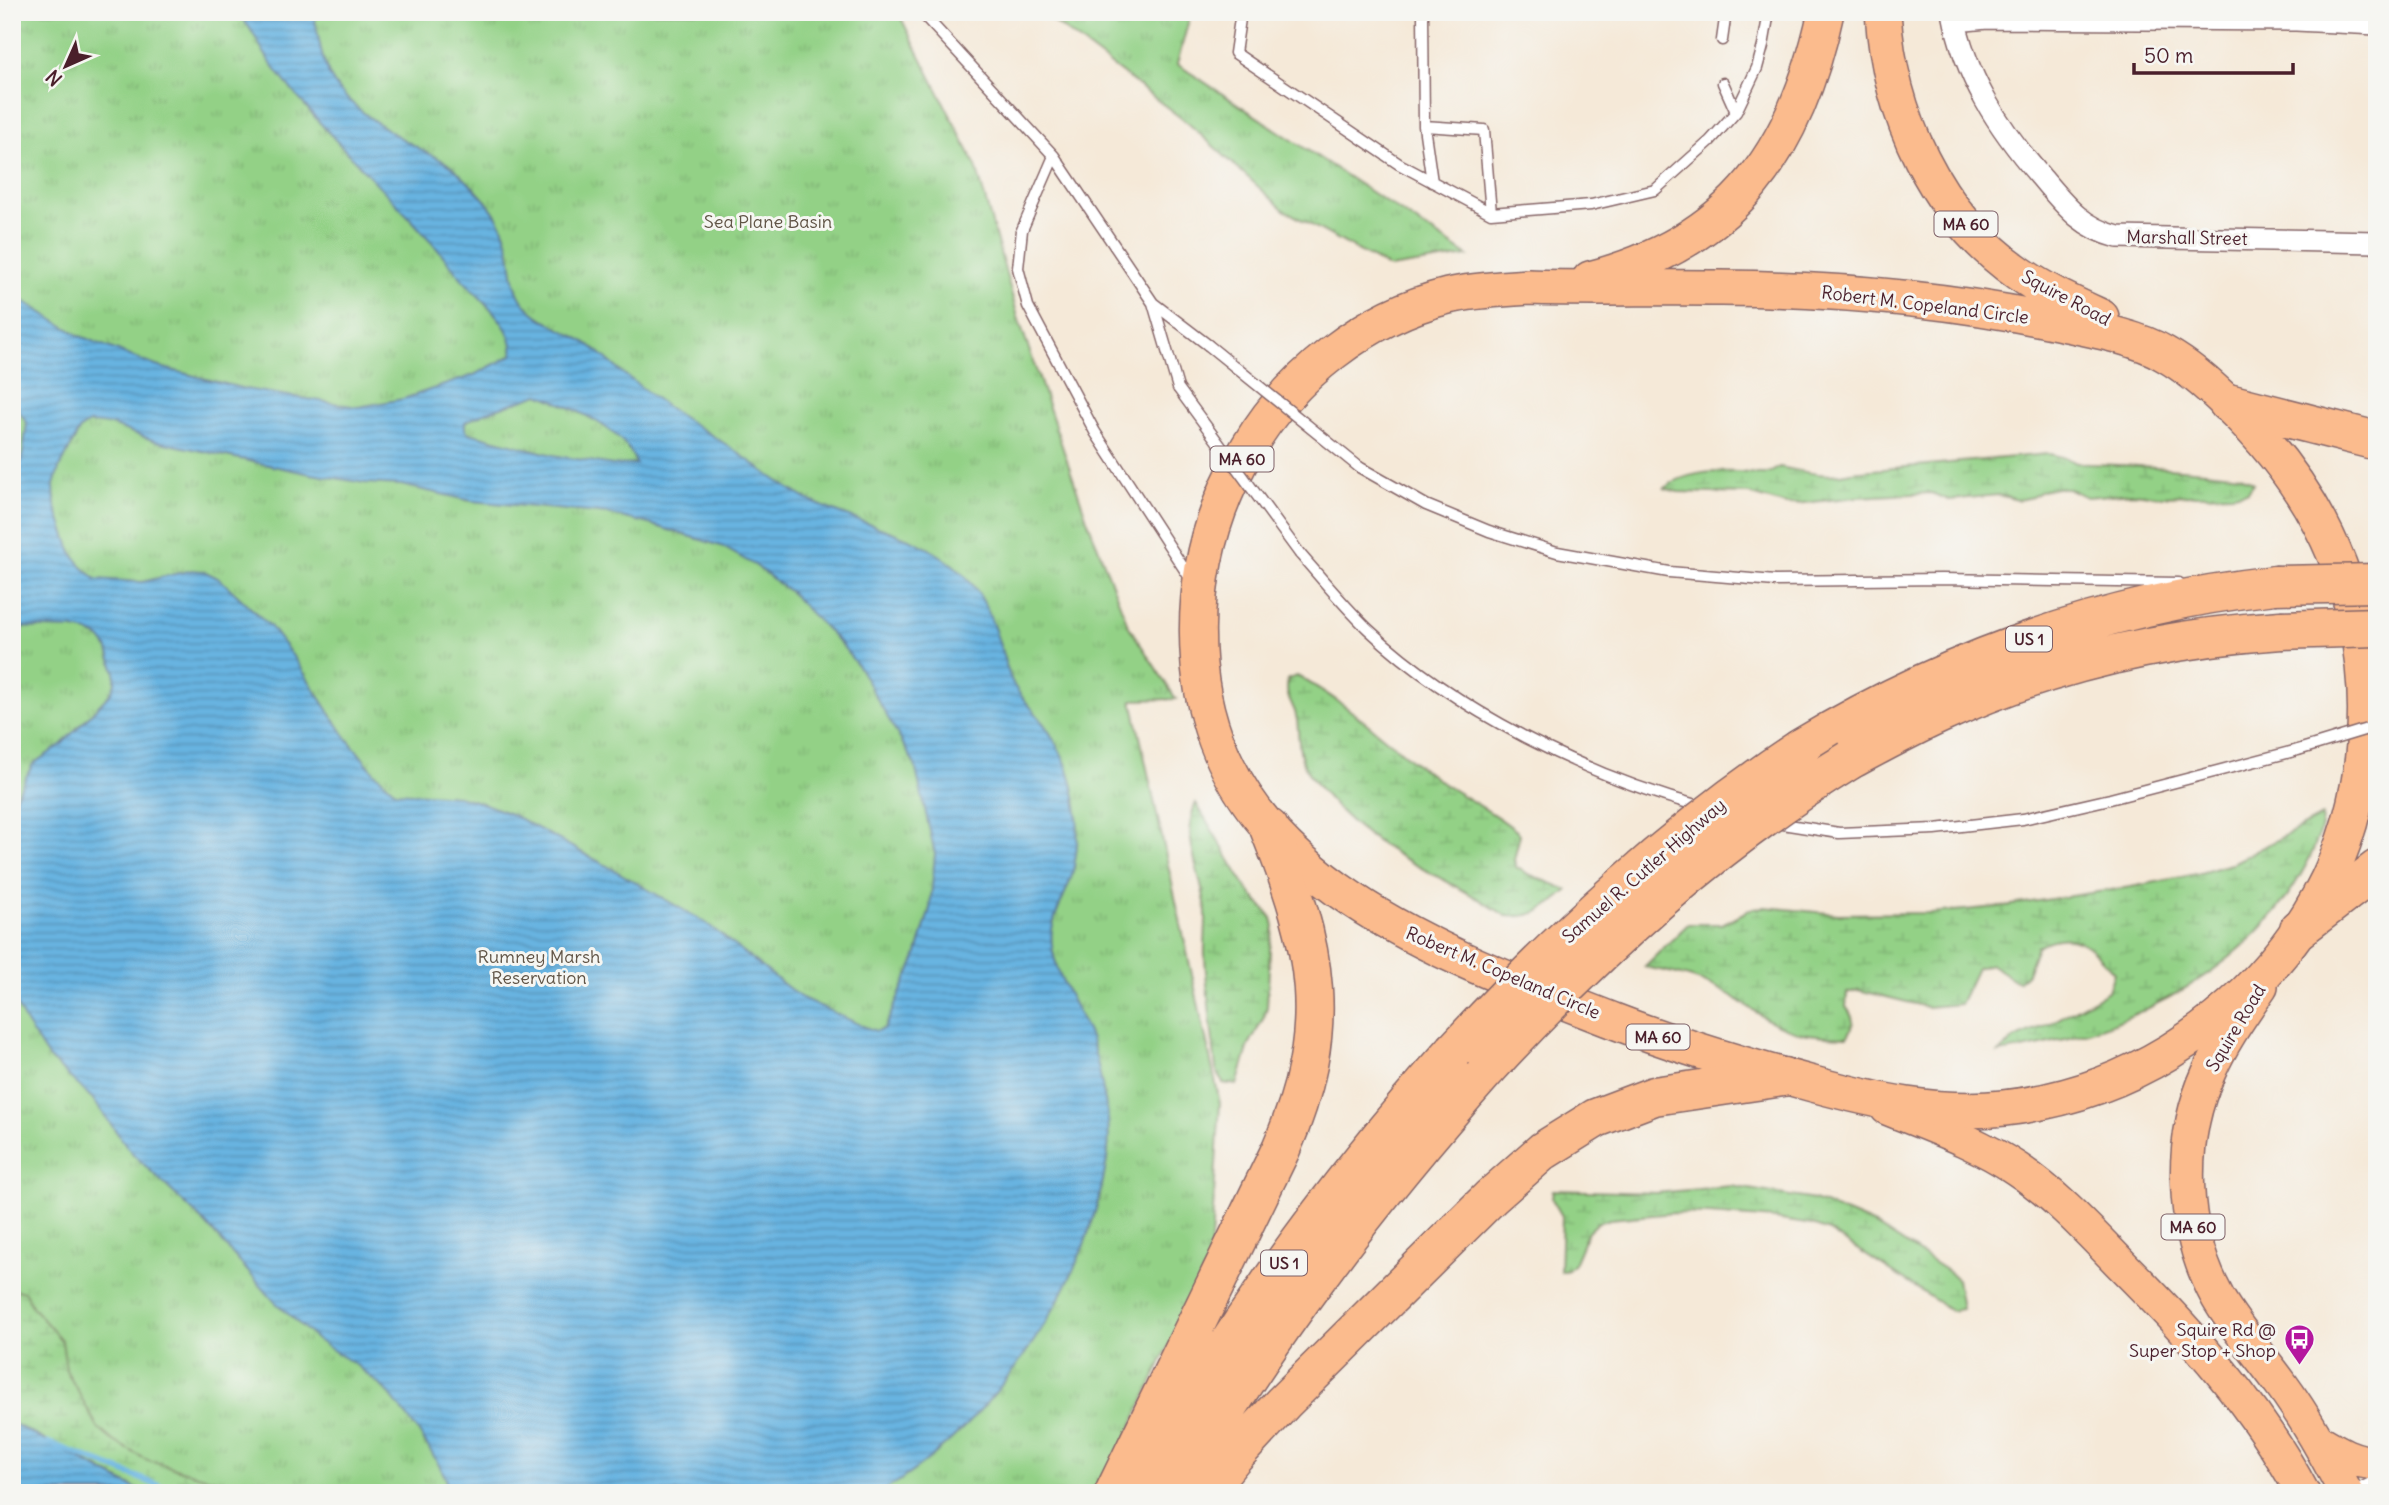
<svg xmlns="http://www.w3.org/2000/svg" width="2389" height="1505" viewBox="0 0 2389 1505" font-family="Delius,sans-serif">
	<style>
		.wetland { fill: url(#wetland-marsh); stroke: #6e7858; stroke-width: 2 }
		.park { fill: url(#park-tufts); stroke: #6e7858; stroke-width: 2 }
		.water { fill: url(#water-rules); stroke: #596a86; stroke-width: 2; fill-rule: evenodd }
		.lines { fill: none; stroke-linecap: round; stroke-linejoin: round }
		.stream { stroke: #68b4e1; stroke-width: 6 }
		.service-casing { stroke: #866668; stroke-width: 13 }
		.minor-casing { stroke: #866668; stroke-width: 24 }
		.primary-casing { stroke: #866668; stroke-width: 36 }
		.trunk-casing { stroke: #866668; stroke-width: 38 }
		.motorway-casing { stroke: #866668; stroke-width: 41 }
		.service { stroke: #fff; stroke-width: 10 }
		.minor { stroke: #fff; stroke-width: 21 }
		.primary { stroke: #fbbb8d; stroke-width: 33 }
		.trunk { stroke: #fbbb8d; stroke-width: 35 }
		.motorway { stroke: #fbbb8d; stroke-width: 38 }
		.service-bridge-casing { stroke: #866668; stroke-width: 13; stroke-linecap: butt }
		.motorway-bridge-casing { stroke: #866668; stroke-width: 41; stroke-linecap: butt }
		.service-bridge { stroke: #fff; stroke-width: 10 }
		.motorway-bridge { stroke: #fbbb8d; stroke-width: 38 }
		.labels { text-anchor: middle; stroke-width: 6; stroke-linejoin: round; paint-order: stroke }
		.shield { fill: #f6f6f2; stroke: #7e6067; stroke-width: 2 }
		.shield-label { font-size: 16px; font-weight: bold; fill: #4a1f2b }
		.park-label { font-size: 18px; fill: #605446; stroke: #f6f6f2 }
		.street-label { font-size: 18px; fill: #4a1f2b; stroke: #f6f6f2 }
		.poi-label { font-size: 18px; fill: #4a1f2b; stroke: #f6f6f2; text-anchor: end }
	</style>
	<defs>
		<pattern id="wetland-marsh" width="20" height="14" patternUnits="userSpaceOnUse" patternTransform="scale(1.75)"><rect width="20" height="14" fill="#93d186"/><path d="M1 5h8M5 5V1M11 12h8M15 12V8" fill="none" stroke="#80b374"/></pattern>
		<pattern id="park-tufts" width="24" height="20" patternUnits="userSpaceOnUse" patternTransform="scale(1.75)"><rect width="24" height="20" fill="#93d186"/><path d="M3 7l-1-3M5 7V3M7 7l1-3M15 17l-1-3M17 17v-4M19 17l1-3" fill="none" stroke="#80b374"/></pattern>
		<pattern id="water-rules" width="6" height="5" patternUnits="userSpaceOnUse" patternTransform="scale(1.75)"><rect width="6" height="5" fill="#68b4e1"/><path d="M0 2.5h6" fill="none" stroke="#5892b7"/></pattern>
	</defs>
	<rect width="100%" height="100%" fill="#f6f6f2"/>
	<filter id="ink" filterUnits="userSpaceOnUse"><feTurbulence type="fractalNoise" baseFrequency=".0143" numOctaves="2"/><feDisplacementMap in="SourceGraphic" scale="14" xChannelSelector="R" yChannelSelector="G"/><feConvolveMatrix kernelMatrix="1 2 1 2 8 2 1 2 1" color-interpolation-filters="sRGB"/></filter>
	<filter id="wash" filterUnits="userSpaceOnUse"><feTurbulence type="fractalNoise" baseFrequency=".00686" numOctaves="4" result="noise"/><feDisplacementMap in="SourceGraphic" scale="28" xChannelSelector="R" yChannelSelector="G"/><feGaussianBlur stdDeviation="1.57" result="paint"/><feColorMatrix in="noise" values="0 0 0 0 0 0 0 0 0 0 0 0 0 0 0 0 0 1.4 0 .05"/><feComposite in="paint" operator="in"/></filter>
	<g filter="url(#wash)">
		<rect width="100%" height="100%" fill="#f5e9d8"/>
		<path class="wetland" d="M 2048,454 C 2062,455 2075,464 2090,464 C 2140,465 2191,469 2241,475 L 2254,483 L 2248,491 L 2233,494 L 2158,496 L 2134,493 L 2086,497 L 2068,488 L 2056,488 L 2041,491 L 2032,497 L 2018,500 L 1998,495 L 1949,500 L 1931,493 L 1857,497 L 1786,505 L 1749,494 L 1678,492 L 1664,488 C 1685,472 1713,471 1738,472 C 1754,473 1766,478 1779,467 C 1803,471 1827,479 1851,472 Z
			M 1297,676 C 1349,703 1388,744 1435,778 C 1463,798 1494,811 1520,834 L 1514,860 L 1516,867 L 1528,874 L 1568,890 C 1548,908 1533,919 1506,916 C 1444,874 1378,857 1327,797 C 1319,788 1310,778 1305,767 C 1298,754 1299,734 1297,720 C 1294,699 1284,702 1288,679 Z
			M 1196,803 L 1247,889 L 1272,918 L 1274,926 L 1270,949 L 1267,1007 L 1264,1017 L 1249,1045 L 1237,1085 L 1223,1083 L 1216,1069 C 1212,1032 1207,994 1205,957 C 1204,939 1208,920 1205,903 C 1200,872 1181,833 1196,803 Z
			M 2322,816 C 2321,837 2310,859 2300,876 C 2240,980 2113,1036 1999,1053 L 2014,1039 L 2051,1023 L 2108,991 L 2114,973 C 2090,946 2075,927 2037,946 L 2027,973 L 2018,982 L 1990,964 L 1977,968 L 1960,1004 L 1927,1007 L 1858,990 L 1847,993 L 1846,1007 C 1855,1018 1855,1026 1847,1037 C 1820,1036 1793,1035 1768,1020 C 1750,1008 1733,995 1713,986 C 1692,976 1667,971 1644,967 L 1688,924 L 1722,924 L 1753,908 L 1764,907 L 1838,914 L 1931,913 L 1998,907 L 2131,887 L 2197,874 L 2231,864 Z
			M 12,1111 L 284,1493 L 144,1493 L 12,1423 Z
			M 1731,1186 L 1814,1200 L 1847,1213 L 1875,1225 L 1952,1274 L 1957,1279 L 1962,1309 L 1952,1311 L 1829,1231 L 1812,1225 L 1775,1219 L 1709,1214 L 1673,1213 L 1610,1219 L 1597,1223 L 1588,1231 L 1574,1264 L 1568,1270 L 1560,1272 L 1562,1216 L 1552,1199 L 1553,1190 L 1656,1193 Z"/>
		<path class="park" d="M 12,12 L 898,12 L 976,166 L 1018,317 L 1087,519 L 1128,625 L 1176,699 L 1132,700 L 1220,1103 L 1210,1257 L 1101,1493 L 232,1493 L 218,1481 L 145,1459 L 112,1440 L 98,1428 L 66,1370 L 62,1341 L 33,1308 L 25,1292 L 12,1289 Z
			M 1041,12 L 1191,12 L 1177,64 L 1468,256 L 1390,268 L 1284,210 L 1189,124 Z"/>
		<path class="water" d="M 235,12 L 313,12 C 319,34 320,58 331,78 C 346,106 394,135 422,150 C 430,155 440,158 448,164 C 456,169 463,177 470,184 C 487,201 500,216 507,240 C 515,265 509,293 532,311 C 549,326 572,333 591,346 C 601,353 611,363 620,371 C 633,381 646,391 659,401 C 677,415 697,426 716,438 C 747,457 773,481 805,498 C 857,526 920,531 963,574 C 992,602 997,642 1011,679 C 1016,692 1025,700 1033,710 C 1044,723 1053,737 1060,751 C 1079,786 1082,837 1072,875 C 1067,893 1054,912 1052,930 C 1047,966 1079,1008 1091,1040 C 1098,1060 1102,1085 1106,1106 C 1113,1139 1106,1170 1098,1202 C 1068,1314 980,1434 880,1493 L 446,1493 L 446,1478 L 435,1458 L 418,1431 L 387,1391 L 356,1365 L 317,1340 L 275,1302 L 206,1224 L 131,1152 L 92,1098 L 48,1057 L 26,1023 L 14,1000 L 12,803 L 33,764 L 62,744 L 110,694 L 115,683 L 115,672 L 107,647 L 100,638 L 88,632 L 73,629 L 12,627 L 12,482 L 22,460 L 27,423 L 12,401 L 12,294 L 80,336 L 156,366 L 245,389 L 358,407 L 403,399 L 474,375 L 512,355 C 517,325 475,296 458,274 C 412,215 356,166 308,109 C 294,93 280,77 268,59 C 257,42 251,25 235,12 ZM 539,394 C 570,407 626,429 636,464 L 613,465 L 553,455 L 469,433 L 465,429 L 465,422 L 487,412 ZM 89,423 L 111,425 L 155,441 L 311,474 L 365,483 L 401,485 L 472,501 L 608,514 L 646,523 L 721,546 L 756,566 L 790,592 L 841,644 L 860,669 L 915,765 L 935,854 L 930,908 L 915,960 L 884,1029 L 876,1031 L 865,1027 L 800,997 L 706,923 L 611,868 L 513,815 L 485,804 L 458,796 L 396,792 L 374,772 L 345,736 L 295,659 L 270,626 L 220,579 L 204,571 L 191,570 L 142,582 L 96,579 L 82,567 L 72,553 L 55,505 L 54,485 L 59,469 L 80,429 Z
			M 12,1423 L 144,1493 L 12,1493 Z"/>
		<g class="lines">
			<path class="stream" d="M 49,1443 L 178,1493"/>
		</g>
	</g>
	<g filter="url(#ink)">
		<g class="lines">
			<defs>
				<path id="service" d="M 921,12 L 1054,156 L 1153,303 L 1178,388
					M 1241,12 L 1235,53 L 1399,164 L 1491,213 L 1591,205 L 1655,190 L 1710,141 L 1736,112 L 1757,68 L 1763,46 L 1769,12
					M 1423,12 L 1424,126 L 1432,182
					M 1722,40 L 1726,12
					M 1723,83 L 1736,112
					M 1424,126 L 1484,130 L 1491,213
					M 1054,156 L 1022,230 L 1018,268 L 1028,306 L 1095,432 L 1192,581
					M 1153,303 L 1208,345
					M 1359,467 L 1426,505 L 1489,531 L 1557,552 L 1669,572 L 1775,581 L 1942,579 L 2179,583
					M 1300,554 C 1322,579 1344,606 1368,629 C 1454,710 1589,777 1703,807
					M 1776,823 L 1839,833 L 1935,829 L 2023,819 L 2110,799 L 2298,750
					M 2350,1493 L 2377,1480"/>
				<path id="minor" d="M 1953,12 C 1965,77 1998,127 2040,176 C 2064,204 2080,227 2118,237 L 2377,242
					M 1955,21 L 1987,18 L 2296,20 L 2377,24"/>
				<path id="primary" d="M 2261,986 C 2242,1014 2222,1042 2209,1072 C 2177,1142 2181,1231 2218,1298 C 2236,1329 2260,1355 2281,1384 C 2306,1418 2326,1455 2346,1493
					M 1887,1108 C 1931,1126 1977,1142 2017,1169 C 2056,1195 2089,1231 2122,1265 C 2193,1336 2255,1404 2303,1493
					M 2317,1440 C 2337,1452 2353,1462 2377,1463"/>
				<path id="trunk" d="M 1883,12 C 1889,114 1935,215 2020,274 C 2046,292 2073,304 2101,317
					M 1590,279 C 1734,242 1796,151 1826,12
					M 1528,287 C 1592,289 1657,287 1721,288 C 1833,289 1948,299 2057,322 C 2090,329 2137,337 2165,354 C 2188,367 2209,385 2228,404 C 2291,464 2338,536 2356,623 C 2379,728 2360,842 2298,931 C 2229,1029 2123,1095 2004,1108 C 1938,1115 1876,1101 1813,1084 C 1746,1066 1679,1046 1614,1021 C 1442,954 1219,878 1199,665 C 1192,588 1209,514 1248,448 C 1290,376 1366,316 1448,296 C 1474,290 1501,289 1528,287 Z"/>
				<path id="motorway" d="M 2228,403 L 2377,441
					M 1801,748 C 1947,660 2105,604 2275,585
					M 1850,760 C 1880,744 1909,728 1940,714 C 2047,664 2164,638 2281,630
					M 2299,929 L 2377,869
					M 1146,1477 C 1234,1325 1336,1182 1454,1051
					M 1114,1493 L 1281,1149 C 1334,1026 1317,948 1269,828
					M 1176,1493 C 1267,1336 1368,1203 1488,1068
					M 1204,1493 L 1233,1457 L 1283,1403 L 1491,1197 L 1543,1151 L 1596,1118 L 1654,1096 L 1783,1077"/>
			</defs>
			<use href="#service" class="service-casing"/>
			<use href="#minor" class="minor-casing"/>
			<use href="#primary" class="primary-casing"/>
			<use href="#trunk" class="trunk-casing"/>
			<use href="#motorway" class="motorway-casing"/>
			<use href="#service" class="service"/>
			<use href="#minor" class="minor"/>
			<use href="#primary" class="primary"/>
			<use href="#trunk" class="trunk"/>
			<use href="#motorway" class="motorway"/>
			<defs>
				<path id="service-bridge" d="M 1208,345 L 1359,467
					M 1178,388 L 1300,554
					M 2298,750 L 2377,726"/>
				<path id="motorway-bridge" d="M 2275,585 L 2377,583
					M 2281,630 L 2377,627
					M 1454,1051 C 1559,938 1672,833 1801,748
					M 1488,1068 C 1596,951 1714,843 1850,760"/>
			</defs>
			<use href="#service-bridge" class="service-bridge-casing"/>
			<use href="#motorway-bridge" class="motorway-bridge-casing"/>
			<use href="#service-bridge" class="service-bridge"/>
			<use href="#motorway-bridge" class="motorway-bridge"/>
		</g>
	</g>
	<defs>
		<symbol id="bus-pin" viewBox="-11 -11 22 30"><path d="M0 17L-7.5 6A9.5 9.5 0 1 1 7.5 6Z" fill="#b5179e" stroke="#f6f6f2"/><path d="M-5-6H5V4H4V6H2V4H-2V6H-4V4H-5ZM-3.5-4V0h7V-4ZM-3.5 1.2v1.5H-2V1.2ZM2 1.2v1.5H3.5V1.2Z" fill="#fff"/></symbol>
	</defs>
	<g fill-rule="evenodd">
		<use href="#bus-pin" x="2282" y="1322" width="35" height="47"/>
	</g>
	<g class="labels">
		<g class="shield">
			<rect x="1934.5" y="211.5" width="63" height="25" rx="5"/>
			<rect x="1210.5" y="446.5" width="63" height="25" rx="5"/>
			<rect x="2006" y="626.5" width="46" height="25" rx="5"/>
			<rect x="1626.5" y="1024.5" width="63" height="25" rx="5"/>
			<rect x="2161.5" y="1214.5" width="63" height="25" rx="5"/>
			<rect x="1261" y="1250.5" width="46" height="25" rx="5"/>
		</g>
		<g class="shield-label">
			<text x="1966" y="230">MA 60</text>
			<text x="1242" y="465">MA 60</text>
			<text x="2029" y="645">US 1</text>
			<text x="1658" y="1043">MA 60</text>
			<text x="2193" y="1233">MA 60</text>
			<text x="1284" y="1269">US 1</text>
		</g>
		<g class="park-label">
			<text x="768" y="228">Sea Plane Basin</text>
			<text x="539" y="963">Rumney Marsh<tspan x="539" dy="21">Reservation</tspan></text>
		</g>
		<g class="street-label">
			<text transform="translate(2187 238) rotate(1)" y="6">Marshall Street</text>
			<text transform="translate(2066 298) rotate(28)" y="6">Squire Road</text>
			<text transform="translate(1925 305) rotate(7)" y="6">Robert M. Copeland Circle</text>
			<text transform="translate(1644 871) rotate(-41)" y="6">Samuel R. Cutler Highway</text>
			<text transform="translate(1503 973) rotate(23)" y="6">Robert M. Copeland Circle</text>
			<text transform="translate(2236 1028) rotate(-59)" y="6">Squire Road</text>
		</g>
		<g class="poi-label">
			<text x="2276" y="1336">Squire Rd @<tspan x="2276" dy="21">Super Stop + Shop</tspan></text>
		</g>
	</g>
	<rect width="2389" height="1505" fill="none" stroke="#f6f6f2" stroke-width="42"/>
	<g transform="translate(66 66) rotate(225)" stroke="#f6f6f2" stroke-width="5" paint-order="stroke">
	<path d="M0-5L12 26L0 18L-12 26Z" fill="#4a1f2b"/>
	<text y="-10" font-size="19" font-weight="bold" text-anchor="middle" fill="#4a1f2b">N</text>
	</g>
	<path d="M2134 63v10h159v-10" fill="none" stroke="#4a1f2b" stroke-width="3.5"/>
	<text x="2144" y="63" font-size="21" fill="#4a1f2b" stroke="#f6f6f2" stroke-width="5" paint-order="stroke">50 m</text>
</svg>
